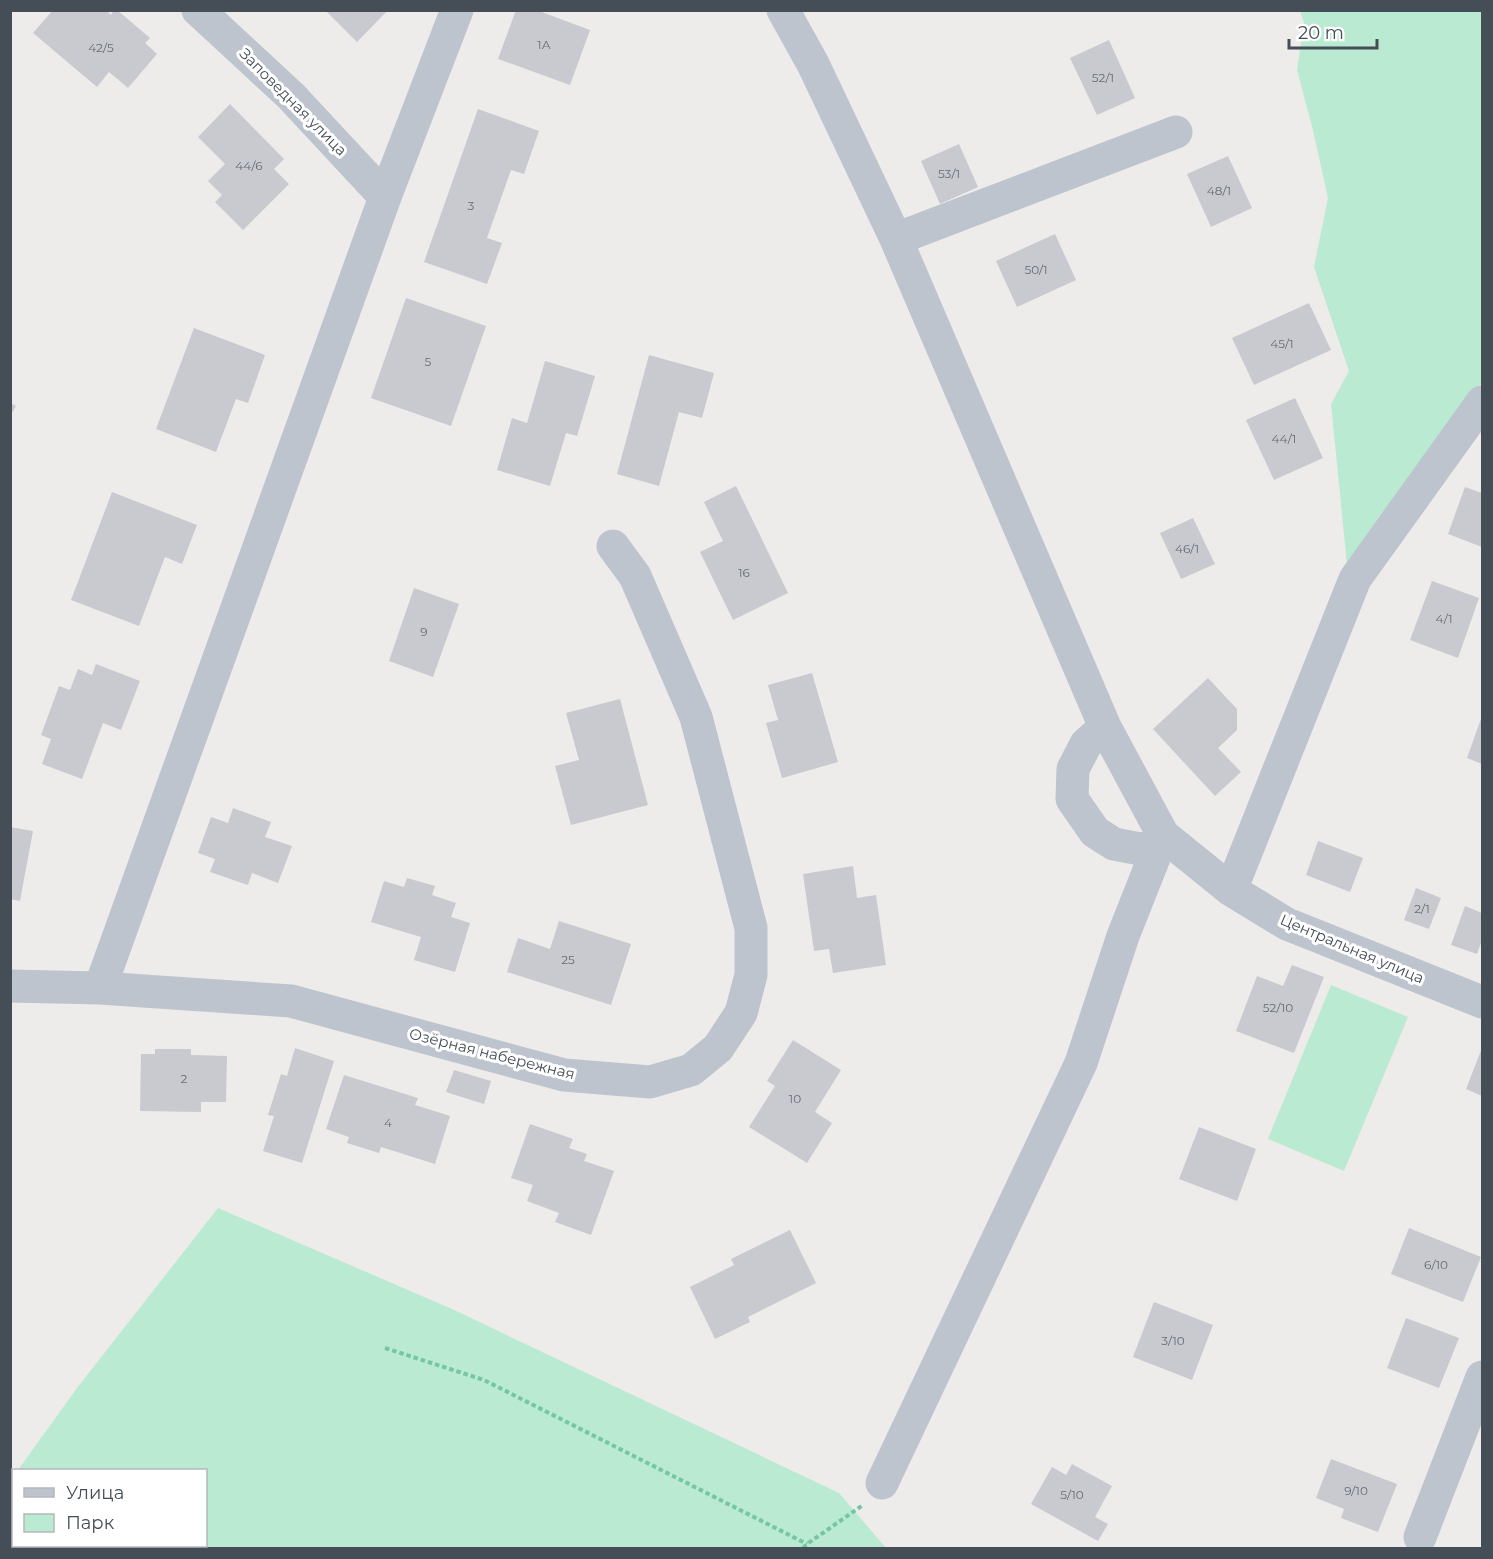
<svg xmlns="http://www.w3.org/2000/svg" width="1493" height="1559" viewBox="0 0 1493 1559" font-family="Montserrat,sans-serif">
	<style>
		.green { fill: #baead1 }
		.building { fill: #c8cad0 }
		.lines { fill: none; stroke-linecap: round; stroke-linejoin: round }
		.path { stroke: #75c6a4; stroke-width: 4; stroke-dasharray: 4.5 3; stroke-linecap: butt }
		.minor { stroke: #bdc4cd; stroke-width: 33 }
		.labels { text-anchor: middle; stroke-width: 6; stroke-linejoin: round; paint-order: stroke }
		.number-label { font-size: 12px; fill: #666c75 }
		.street-label { font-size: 15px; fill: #454d57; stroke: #fff }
	</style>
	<rect width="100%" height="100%" fill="#eeebeb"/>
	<path class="green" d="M 1300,11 L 1482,11 L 1482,382 L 1348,575 L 1331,404 L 1349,371 L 1314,267 L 1328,198 L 1312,126 L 1297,70 L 1304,23 Z
		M 1331,985 L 1408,1017 L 1344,1171 L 1268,1139 Z
		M 218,1208 L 452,1309 L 839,1493 L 886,1548 L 11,1548 L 10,1481 L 13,1477 L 14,1546 L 206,1546 L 206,1470 L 18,1470 L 77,1388 Z"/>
	<path class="building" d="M 53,10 L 106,10 L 111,15 L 114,10 L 117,10 L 150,38 L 145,43 L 157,54 L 128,88 L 109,72 L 97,87 L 33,33 Z
		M 325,10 L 388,10 L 357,42 Z
		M 516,10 L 536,10 L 590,30 L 570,85 L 498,59 Z
		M 1109,40 L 1135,98 L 1097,115 L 1070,58 Z
		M 230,104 L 284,159 L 274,169 L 289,184 L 243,230 L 215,202 L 222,195 L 208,181 L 225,164 L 198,137 Z
		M 478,109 L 539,131 L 524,174 L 511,170 L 487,238 L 502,243 L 487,284 L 424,262 Z
		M 959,144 L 978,187 L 940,204 L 921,161 Z
		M 1228,156 L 1252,208 L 1211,227 L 1187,174 Z
		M 1055,234 L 1076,280 L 1017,307 L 996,261 Z
		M 406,298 L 486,326 L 451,426 L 371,398 Z
		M 1309,303 L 1331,350 L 1254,385 L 1232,338 Z
		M 194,328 L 265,355 L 248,403 L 236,399 L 216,452 L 156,429 Z
		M 649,355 L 714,373 L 702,418 L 679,412 L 659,486 L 617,474 Z
		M 545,361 L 595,376 L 577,436 L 566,433 L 550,486 L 497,470 L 512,418 L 527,423 Z
		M 1295,398 L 1323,458 L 1274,480 L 1246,420 Z
		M 10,403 L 16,406 L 10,416 Z
		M 736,486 L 788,593 L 733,620 L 700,552 L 723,541 L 704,502 Z
		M 1465,487 L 1482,493 L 1482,547 L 1448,534 Z
		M 112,492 L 197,525 L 182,564 L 165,557 L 139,626 L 71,600 Z
		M 1193,518 L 1215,564 L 1181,579 L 1160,533 Z
		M 1432,581 L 1479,598 L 1458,658 L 1410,640 Z
		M 414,588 L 459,604 L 433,677 L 389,661 Z
		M 96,664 L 140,681 L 121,730 L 103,723 L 82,779 L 42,764 L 51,739 L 41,735 L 59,686 L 70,690 L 78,669 L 92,675 Z
		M 812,673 L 838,762 L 782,778 L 766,723 L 778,720 L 768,685 Z
		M 1208,678 L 1237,709 L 1237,730 L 1218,748 L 1241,772 L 1215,796 L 1153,729 Z
		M 620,699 L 648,805 L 571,825 L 555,766 L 579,760 L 566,713 Z
		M 1482,716 L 1482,764 L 1467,758 Z
		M 233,808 L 271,822 L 265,837 L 292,846 L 278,883 L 252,873 L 248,885 L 210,872 L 215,859 L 198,853 L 211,817 L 228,823 Z
		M 10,827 L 33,831 L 20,901 L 10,899 Z
		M 1318,841 L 1363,858 L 1350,892 L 1306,875 Z
		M 853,866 L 857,898 L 876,895 L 886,965 L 833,973 L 829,949 L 814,951 L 803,874 Z
		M 407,878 L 435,886 L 432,895 L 456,903 L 451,917 L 470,923 L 455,972 L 414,960 L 421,937 L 371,922 L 384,881 L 404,887 Z
		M 1416,888 L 1441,898 L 1429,929 L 1404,920 Z
		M 1465,906 L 1482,913 L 1482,940 L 1477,954 L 1451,945 Z
		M 559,921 L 631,944 L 611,1005 L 507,972 L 518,938 L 550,949 Z
		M 1292,965 L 1324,977 L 1294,1053 L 1236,1031 L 1257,976 L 1283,986 Z
		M 793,1040 L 841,1070 L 815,1112 L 832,1123 L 807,1163 L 749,1127 L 775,1086 L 767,1081 Z
		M 295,1048 L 334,1061 L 302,1163 L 263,1151 L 274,1116 L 268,1115 L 281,1074 L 287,1076 Z
		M 1482,1048 L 1482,1096 L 1466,1089 Z
		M 155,1049 L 191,1049 L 191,1055 L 227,1056 L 226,1102 L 201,1102 L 201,1112 L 140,1111 L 141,1054 L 155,1054 Z
		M 454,1070 L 491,1081 L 484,1104 L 446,1092 Z
		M 344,1075 L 418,1098 L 415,1105 L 450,1116 L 435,1164 L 381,1147 L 379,1153 L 347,1143 L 349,1137 L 326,1129 Z
		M 530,1124 L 573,1139 L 569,1148 L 587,1154 L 584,1161 L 614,1171 L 591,1235 L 555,1222 L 559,1213 L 527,1201 L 533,1185 L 511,1178 Z
		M 1199,1127 L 1256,1149 L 1237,1201 L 1179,1179 Z
		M 1409,1228 L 1481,1257 L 1463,1302 L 1391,1274 Z
		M 790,1230 L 816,1283 L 748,1317 L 750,1322 L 715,1339 L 690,1287 L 734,1265 L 731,1259 Z
		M 1154,1302 L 1213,1325 L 1192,1380 L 1133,1357 Z
		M 1406,1318 L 1459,1338 L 1439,1388 L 1387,1368 Z
		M 1331,1459 L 1397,1484 L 1378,1532 L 1341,1518 L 1344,1509 L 1316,1498 Z
		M 1072,1464 L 1112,1486 L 1095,1517 L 1108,1524 L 1098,1541 L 1031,1504 L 1052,1467 L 1066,1475 Z"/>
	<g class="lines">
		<path class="path" d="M 385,1348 L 484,1380 L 807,1544
			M 803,1548 L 807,1544 L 863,1505"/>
		<path class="minor" d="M 198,10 L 291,96 L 385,197
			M 783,10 L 813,64 L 896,239 L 1105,727 L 1163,835 L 1231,890 L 1287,924 L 1482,1002
			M 896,239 L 1176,132
			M 1105,727 L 1086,744 L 1073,769 L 1072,799 L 1095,832 L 1114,844 L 1140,849 L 1159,846
			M 1231,890 L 1355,579 L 1482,402
			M 10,986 L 100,988 L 291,1001 L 564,1075 L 650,1082 L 691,1070 L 718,1048 L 741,1013 L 751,975 L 751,928 L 696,717 L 635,576 L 613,546
			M 100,988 L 385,197 L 457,10
			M 882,1483 L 1081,1063 L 1123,936 L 1163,835
			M 1420,1537 L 1482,1377"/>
	</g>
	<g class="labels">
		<g class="number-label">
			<text x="544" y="49">1А</text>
			<text x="101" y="52">42/5</text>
			<text x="1103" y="82">52/1</text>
			<text x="249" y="170">44/6</text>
			<text x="949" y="178">53/1</text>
			<text x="1219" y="195">48/1</text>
			<text x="471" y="210">3</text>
			<text x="1036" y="274">50/1</text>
			<text x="1282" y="348">45/1</text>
			<text x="428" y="366">5</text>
			<text x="1284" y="443">44/1</text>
			<text x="1187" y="553">46/1</text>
			<text x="744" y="577">16</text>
			<text x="1444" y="623">4/1</text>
			<text x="424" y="636">9</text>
			<text x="1422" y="913">2/1</text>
			<text x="568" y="964">25</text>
			<text x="1278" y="1012">52/10</text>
			<text x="184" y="1083">2</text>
			<text x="795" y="1103">10</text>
			<text x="388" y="1127">4</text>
			<text x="1436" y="1269">6/10</text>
			<text x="1173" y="1345">3/10</text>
			<text x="1356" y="1495">9/10</text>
			<text x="1072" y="1499">5/10</text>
		</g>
		<g class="street-label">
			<text transform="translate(293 102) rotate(45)" y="5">Заповедная улица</text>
			<text transform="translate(1352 949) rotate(23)" y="5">Центральная улица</text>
			<text transform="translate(492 1054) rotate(14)" y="5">Озёрная набережная</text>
		</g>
	</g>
	<rect width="1493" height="1559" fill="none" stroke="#454d57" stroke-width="24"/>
	<rect x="12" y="1469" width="195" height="78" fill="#ffffff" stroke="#b5b8bc" stroke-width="1.5"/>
	<rect x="24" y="1488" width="30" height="9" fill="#bdc4cd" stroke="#b5b8bc" stroke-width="1.5"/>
	<text x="66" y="1499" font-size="18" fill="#454d57">Улица</text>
	<rect x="24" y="1514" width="30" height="18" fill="#baead1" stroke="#b5b8bc" stroke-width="1.5"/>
	<text x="66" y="1529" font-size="18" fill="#454d57">Парк</text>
	<path d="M1289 39v9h88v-9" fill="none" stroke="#454d57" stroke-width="3"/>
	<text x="1298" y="39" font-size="18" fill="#454d57" stroke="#ffffff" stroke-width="4.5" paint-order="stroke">20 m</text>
</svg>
